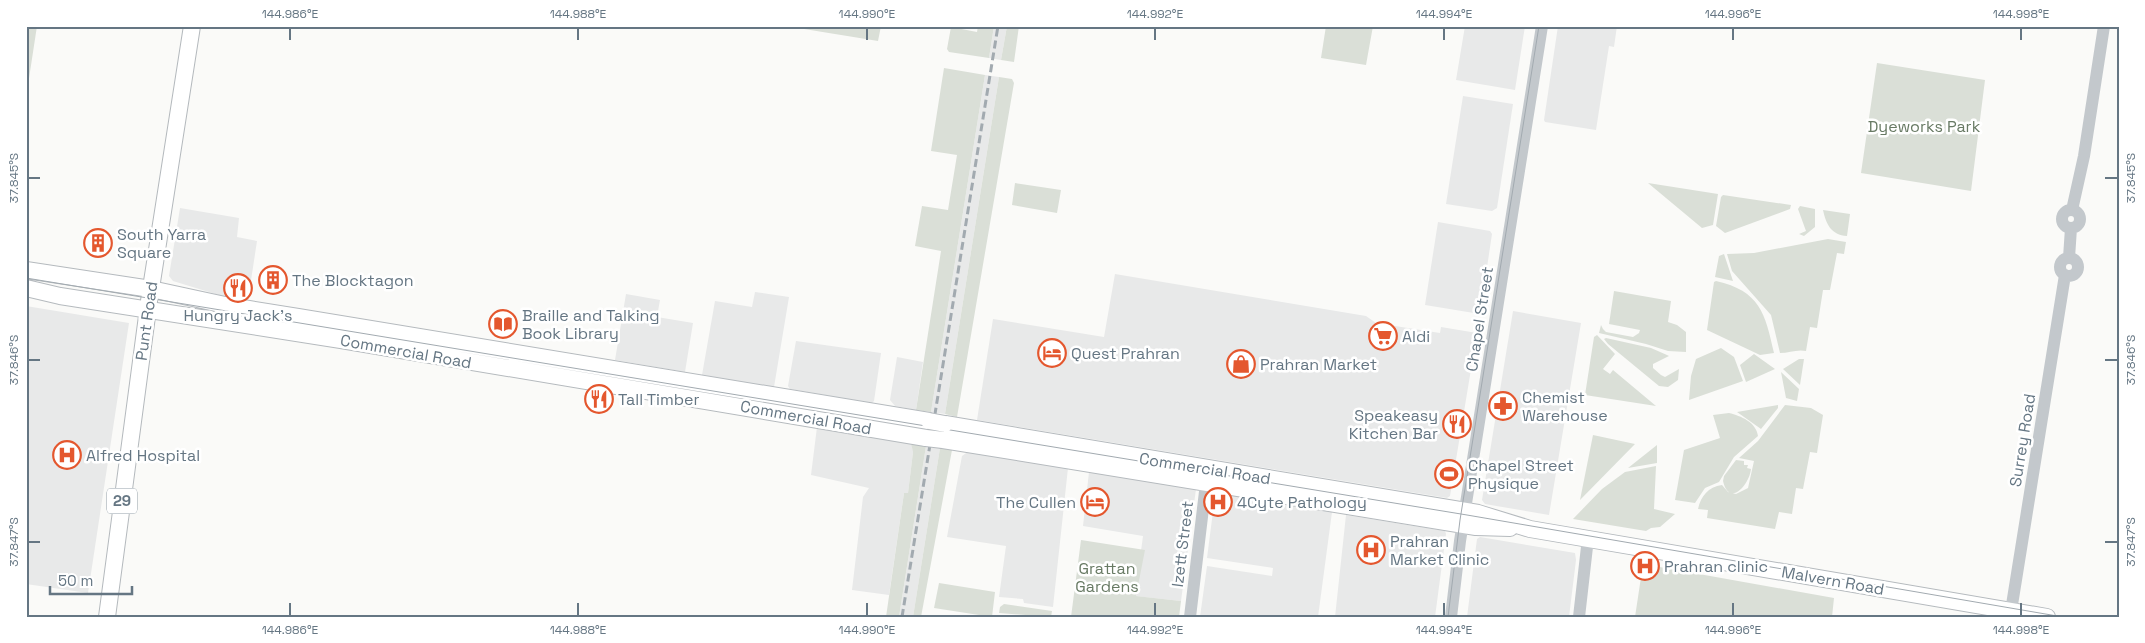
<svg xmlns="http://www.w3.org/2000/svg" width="2145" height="643" viewBox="0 0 2145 643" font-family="'Space Grotesk',sans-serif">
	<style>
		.built { fill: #e8e9e9 }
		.green { fill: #dadfd7 }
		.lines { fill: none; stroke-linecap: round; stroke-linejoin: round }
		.primary-casing { stroke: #b5babe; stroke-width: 18 }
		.trunk-casing { stroke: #b4b9bd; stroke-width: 18 }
		.tertiary { stroke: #c3c8cc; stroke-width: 12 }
		.primary { stroke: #fff; stroke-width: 16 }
		.trunk { stroke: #fff; stroke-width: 16 }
		.tram { stroke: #a2aab0; stroke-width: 1 }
		.rail { stroke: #a2aab0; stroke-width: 3; stroke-dasharray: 8 4; stroke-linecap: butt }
		.primary-bridge-casing { stroke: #b5babe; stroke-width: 18; stroke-linecap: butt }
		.primary-bridge { stroke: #fff; stroke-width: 16 }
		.ticks { fill: none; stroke: #657683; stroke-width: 2 }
		.labels { text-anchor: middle; stroke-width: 5; stroke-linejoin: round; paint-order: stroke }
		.shield { fill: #fff; stroke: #939fa8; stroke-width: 1 }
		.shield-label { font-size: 15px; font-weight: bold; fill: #657683 }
		.park-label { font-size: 16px; fill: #687a64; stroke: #fff }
		.poi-label { font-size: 16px; fill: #657683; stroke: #fff; text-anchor: start }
		.street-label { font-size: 16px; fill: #657683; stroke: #fff }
		.neatline { fill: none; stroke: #657683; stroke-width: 2 }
		.ticks-label { font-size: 12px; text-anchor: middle; fill: #657683 }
	</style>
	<rect width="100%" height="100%" fill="#fafaf8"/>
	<path class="built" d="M 994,26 L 1007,26 L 1001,60 L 989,58 Z
		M 1465,26 L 1525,26 L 1515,90 L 1456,80 Z
		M 1558,26 L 1617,26 L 1614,47 L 1609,46 L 1596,130 L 1545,122 L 1544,120 Z
		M 985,75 L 999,77 L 945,414 L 931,412 Z
		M 1463,96 L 1513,104 L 1497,208 L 1492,211 L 1446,204 Z
		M 180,208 L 239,218 L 237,237 L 257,241 L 248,300 L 222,296 L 173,281 L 169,276 Z
		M 1438,222 L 1490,231 L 1492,234 L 1480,314 L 1425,305 Z
		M 1115,274 L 1366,316 L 1376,323 L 1440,333 L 1441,327 L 1477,333 L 1450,496 L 1447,498 L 977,420 L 993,319 L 1104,337 Z
		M 755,292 L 789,297 L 774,387 L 702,375 L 715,301 L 752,307 Z
		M 626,294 L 660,300 L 657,317 L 693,323 L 685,372 L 615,360 Z
		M 26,306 L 129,323 L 88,593 L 26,584 Z
		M 1513,311 L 1581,323 L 1549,515 L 1485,504 L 1482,500 Z
		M 796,341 L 881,353 L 874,401 L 872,403 L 790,389 L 788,386 Z
		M 897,357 L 923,362 L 916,410 L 895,406 L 890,400 Z
		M 817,427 L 912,443 L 913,452 L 908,493 L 904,493 L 889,595 L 852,590 L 863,497 L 869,488 L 811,475 Z
		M 926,446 L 940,448 L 913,617 L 899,617 Z
		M 969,451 L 1068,468 L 1053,607 L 1024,603 L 1023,599 L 999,597 L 1006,546 L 947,537 L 962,456 Z
		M 1089,472 L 1196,489 L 1181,601 L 1135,596 L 1143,536 L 1083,526 Z
		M 1220,492 L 1332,512 L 1318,617 L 1200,617 L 1207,566 L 1272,576 L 1273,568 L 1207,558 L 1215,496 Z
		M 1346,515 L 1445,531 L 1446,534 L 1435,617 L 1335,617 Z
		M 1480,537 L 1575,553 L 1576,560 L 1569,617 L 1467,617 L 1477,539 Z"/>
	<path class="green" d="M 26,26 L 37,26 L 26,98 Z
		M 798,26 L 881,26 L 878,41 L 798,28 Z
		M 978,26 L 994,26 L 989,58 L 949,52 L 947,49 L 951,27 L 977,32 Z
		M 1007,26 L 1019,26 L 1014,62 L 1001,60 Z
		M 1326,26 L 1373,26 L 1366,65 L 1321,58 Z
		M 1877,63 L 1985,80 L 1971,191 L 1861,173 Z
		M 944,68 L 985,75 L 931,412 L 916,410 L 941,251 L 915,246 L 922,206 L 948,210 L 957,155 L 931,151 Z
		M 999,77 L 1012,79 L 1014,83 L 957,417 L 945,414 Z
		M 1015,183 L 1061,190 L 1057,213 L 1012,205 Z
		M 1648,183 L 1718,194 L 1713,225 L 1702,228 Z
		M 1723,195 L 1791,205 L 1790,209 L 1725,233 L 1716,226 L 1721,197 Z
		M 1800,206 L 1815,209 L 1815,227 L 1804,236 L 1799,234 L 1806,231 L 1798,209 Z
		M 1823,210 L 1850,214 L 1847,236 C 1831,235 1826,224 1823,210 Z
		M 1828,239 L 1846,242 L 1844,254 L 1837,253 L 1830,290 L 1823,290 L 1817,328 L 1810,327 L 1806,351 C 1797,349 1789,353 1780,353 L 1771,315 L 1732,271 L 1727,254 L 1754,253 Z
		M 1724,254 L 1733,281 L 1715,277 L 1719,256 Z
		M 1716,281 C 1760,291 1765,313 1774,353 L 1760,355 L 1707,330 L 1714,282 Z
		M 1614,291 L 1671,301 L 1668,322 L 1677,325 L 1686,332 L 1686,352 L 1668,351 L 1646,344 L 1599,333 L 1601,325 L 1603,329 L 1606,332 L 1633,337 L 1639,333 L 1640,330 L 1609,324 Z
		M 1597,335 L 1615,354 L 1603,369 L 1610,374 L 1613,370 L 1656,406 L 1585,395 L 1594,337 Z
		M 1606,338 L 1651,348 L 1667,355 L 1669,356 L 1653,364 L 1653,368 L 1661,375 L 1665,377 L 1679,369 L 1678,380 L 1668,387 L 1659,386 L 1608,344 L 1604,339 Z
		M 1721,348 L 1734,357 L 1743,381 L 1689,400 L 1691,376 L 1696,359 Z
		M 1754,354 L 1775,369 L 1746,382 L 1740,365 Z
		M 1799,359 L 1804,359 L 1800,385 L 1783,369 Z
		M 1781,372 L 1799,389 L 1797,401 L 1786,398 Z
		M 1778,405 L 1778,408 L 1761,429 L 1737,412 Z
		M 1785,405 L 1811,408 L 1823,415 L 1817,453 L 1810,452 L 1803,489 L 1796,488 L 1792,514 L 1779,512 L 1775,529 L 1707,518 L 1708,510 L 1698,509 C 1701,496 1708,487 1722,485 L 1728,492 L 1736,494 L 1748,488 L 1754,461 L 1739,458 L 1758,441 Z
		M 1729,413 C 1741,416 1756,422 1758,436 L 1734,457 L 1719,482 L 1705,488 L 1695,503 L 1675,500 L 1684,450 L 1720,438 L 1713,415 Z
		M 1593,435 L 1635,444 L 1580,500 Z
		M 911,443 L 926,446 L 899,617 L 886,617 L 904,493 L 908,493 L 913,452 Z
		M 1657,445 L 1657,463 L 1628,468 Z
		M 940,448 L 952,450 L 921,617 L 913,617 Z
		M 1736,460 L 1744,461 L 1744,465 L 1748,465 L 1747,468 L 1751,469 C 1749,486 1729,507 1723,481 L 1724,476 Z
		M 1656,466 L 1654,509 L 1675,514 L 1660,527 L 1651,528 L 1646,531 L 1573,519 L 1602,489 L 1625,472 Z
		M 1081,540 L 1145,550 L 1136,596 L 1181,601 L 1179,617 L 1071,617 Z
		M 1643,564 L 1834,598 L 1832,617 L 1635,617 Z
		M 939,583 L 995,592 L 992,617 L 934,608 Z
		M 1004,604 L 1052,611 L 1051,617 L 999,613 L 1000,607 Z"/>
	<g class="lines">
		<defs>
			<path id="primary" d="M 26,270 L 151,289 L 225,305 L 298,317 L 929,421
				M 26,288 L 60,296 L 341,340 L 926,438
				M 945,424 L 1478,513 L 1530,529 L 2047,617
				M 943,440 L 1476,527 L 1510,528"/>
			<path id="trunk" d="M 107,617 L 149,301 L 192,26"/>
		</defs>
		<use href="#primary" class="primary-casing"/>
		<use href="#trunk" class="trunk-casing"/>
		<path class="tertiary" d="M 2072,210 L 2084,156 L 2104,26
			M2062 219a9 9 0 1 1 18 0a9 9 0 1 1-18 0Z
			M 2069,258 L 2071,228
			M2060 267a9 9 0 1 1 18 0a9 9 0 1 1-18 0Z
			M 2011,611 L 2065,275
			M 1190,617 L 1207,475
			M 1451,617 L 1460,541 L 1542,26
			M 1579,617 L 1588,538"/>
		<use href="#primary" class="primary"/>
		<use href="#trunk" class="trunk"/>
		<path class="tram" d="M 26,278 L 1467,515 L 2063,617
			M 1448,617 L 1460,520 L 1539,26"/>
		<path class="rail" d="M 902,617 L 998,26"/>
		<defs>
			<path id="primary-bridge" d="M 929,421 L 945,424
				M 926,438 L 943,440"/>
		</defs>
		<use href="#primary-bridge" class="primary-bridge-casing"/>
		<use href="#primary-bridge" class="primary-bridge"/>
	</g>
	<path class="ticks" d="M 290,28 L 290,40M 578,28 L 578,40M 867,28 L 867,40M 1155,28 L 1155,40M 1444,28 L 1444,40M 1733,28 L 1733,40M 2021,28 L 2021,40M 28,178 L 40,178M 2105,178 L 2118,178M 28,360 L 40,360M 2105,360 L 2118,360M 28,542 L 40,542M 2105,542 L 2118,542M 290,603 L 290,616M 578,603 L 578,616M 867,603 L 867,616M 1155,603 L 1155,616M 1444,603 L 1444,616M 1733,603 L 1733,616M 2021,603 L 2021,616"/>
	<defs>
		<symbol id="building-ring" viewBox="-11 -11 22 22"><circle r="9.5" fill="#fff" stroke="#e4572e" stroke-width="1.5"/><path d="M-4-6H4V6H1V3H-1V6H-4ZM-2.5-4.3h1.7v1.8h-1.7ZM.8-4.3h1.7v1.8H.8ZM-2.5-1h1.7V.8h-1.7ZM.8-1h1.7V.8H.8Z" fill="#e4572e"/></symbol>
		<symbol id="restaurant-ring" viewBox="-11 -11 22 22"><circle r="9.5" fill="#fff" stroke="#e4572e" stroke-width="1.5"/><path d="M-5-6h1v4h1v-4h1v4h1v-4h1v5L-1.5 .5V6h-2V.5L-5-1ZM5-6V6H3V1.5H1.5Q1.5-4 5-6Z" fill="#e4572e"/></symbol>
		<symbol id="library-ring" viewBox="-11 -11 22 22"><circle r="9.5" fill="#fff" stroke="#e4572e" stroke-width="1.5"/><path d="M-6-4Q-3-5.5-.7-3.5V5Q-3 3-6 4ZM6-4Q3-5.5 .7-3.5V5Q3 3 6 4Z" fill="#e4572e"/></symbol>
		<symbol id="supermarket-ring" viewBox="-11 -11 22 22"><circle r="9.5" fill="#fff" stroke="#e4572e" stroke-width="1.5"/><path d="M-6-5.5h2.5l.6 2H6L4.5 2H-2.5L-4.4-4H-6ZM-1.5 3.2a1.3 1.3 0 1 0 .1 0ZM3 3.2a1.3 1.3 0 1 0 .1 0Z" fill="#e4572e"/></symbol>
		<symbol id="hotel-ring" viewBox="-11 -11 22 22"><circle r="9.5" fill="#fff" stroke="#e4572e" stroke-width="1.5"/><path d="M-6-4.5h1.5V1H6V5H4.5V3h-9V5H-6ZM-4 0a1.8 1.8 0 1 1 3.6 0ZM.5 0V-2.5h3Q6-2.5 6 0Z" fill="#e4572e"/></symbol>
		<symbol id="shop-ring" viewBox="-11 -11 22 22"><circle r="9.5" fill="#fff" stroke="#e4572e" stroke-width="1.5"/><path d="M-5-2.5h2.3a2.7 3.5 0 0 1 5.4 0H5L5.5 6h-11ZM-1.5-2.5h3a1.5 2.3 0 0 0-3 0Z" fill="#e4572e"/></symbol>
		<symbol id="pharmacy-ring" viewBox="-11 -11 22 22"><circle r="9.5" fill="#fff" stroke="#e4572e" stroke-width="1.5"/><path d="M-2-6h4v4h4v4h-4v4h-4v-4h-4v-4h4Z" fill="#e4572e"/></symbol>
		<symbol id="hospital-ring" viewBox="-11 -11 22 22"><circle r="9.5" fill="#fff" stroke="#e4572e" stroke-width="1.5"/><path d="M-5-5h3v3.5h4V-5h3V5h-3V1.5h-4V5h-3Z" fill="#e4572e"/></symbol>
		<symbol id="stadium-ring" viewBox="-11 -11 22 22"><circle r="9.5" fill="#fff" stroke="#e4572e" stroke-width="1.5"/><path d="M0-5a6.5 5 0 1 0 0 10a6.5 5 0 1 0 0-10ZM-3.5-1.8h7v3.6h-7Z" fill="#e4572e"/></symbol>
	</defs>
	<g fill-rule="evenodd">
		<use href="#building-ring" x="82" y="227" width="32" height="32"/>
		<use href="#building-ring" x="257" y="264" width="32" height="32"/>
		<use href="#restaurant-ring" x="222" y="272" width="32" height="32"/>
		<use href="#library-ring" x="487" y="308" width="32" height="32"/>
		<use href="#supermarket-ring" x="1367" y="320" width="32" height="32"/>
		<use href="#hotel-ring" x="1036" y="337" width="32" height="32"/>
		<use href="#shop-ring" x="1225" y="348" width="32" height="32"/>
		<use href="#restaurant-ring" x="583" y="383" width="32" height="32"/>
		<use href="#pharmacy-ring" x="1487" y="390" width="32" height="32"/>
		<use href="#restaurant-ring" x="1441" y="408" width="32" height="32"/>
		<use href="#hospital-ring" x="51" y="439" width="32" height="32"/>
		<use href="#stadium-ring" x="1433" y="458" width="32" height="32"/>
		<use href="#hotel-ring" x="1079" y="486" width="32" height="32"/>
		<use href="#hospital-ring" x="1202" y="486" width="32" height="32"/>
		<use href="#hospital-ring" x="1355" y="534" width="32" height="32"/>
		<use href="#hospital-ring" x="1629" y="550" width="32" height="32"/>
	</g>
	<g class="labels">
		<rect class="shield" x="107" y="488.5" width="30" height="25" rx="4"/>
		<g class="shield-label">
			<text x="122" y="506">29</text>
		</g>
		<g class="park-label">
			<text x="1924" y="132">Dyeworks Park</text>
			<text x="1107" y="574">Grattan<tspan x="1107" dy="18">Gardens</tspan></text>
		</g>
		<g class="poi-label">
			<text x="117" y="240">South Yarra<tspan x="117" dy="18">Square</tspan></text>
			<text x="292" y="286">The Blocktagon</text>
			<text x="238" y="321" text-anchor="middle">Hungry Jack's</text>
			<text x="522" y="321">Braille and Talking<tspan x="522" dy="18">Book Library</tspan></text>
			<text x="1402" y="342">Aldi</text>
			<text x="1071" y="359">Quest Prahran</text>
			<text x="1260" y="370">Prahran Market</text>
			<text x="1522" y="403">Chemist<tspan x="1522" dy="18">Warehouse</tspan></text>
			<text x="618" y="405">Tall Timber</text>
			<text x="1438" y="421" text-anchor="end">Speakeasy<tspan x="1438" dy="18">Kitchen Bar</tspan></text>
			<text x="86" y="461">Alfred Hospital</text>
			<text x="1468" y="471">Chapel Street<tspan x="1468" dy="18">Physique</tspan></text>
			<text x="1076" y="508" text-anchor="end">The Cullen</text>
			<text x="1237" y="508">4Cyte Pathology</text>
			<text x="1390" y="547">Prahran<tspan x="1390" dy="18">Market Clinic</tspan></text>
			<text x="1664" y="572">Prahran clinic</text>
		</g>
		<g class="street-label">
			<text transform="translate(1479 319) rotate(-81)" y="6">Chapel Street</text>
			<text transform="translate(146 321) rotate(-82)" y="6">Punt Road</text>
			<text transform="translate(406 351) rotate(10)" y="6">Commercial Road</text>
			<text transform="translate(806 417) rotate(10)" y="6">Commercial Road</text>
			<text transform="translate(2022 440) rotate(-81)" y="6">Surrey Road</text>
			<text transform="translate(1205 468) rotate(9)" y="6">Commercial Road</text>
			<text transform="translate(1182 544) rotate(-83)" y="6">Izett Street</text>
			<text transform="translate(1833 580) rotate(10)" y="6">Malvern Road</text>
		</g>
	</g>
	<rect width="2145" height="643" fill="none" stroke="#ffffff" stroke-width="55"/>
	<path d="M50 586v8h82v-8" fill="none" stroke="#657683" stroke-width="2.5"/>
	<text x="58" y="586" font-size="15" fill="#657683" stroke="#ffffff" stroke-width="4" paint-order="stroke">50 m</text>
	<rect x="28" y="28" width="2090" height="588" class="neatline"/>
	<g class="ticks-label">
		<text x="290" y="18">144.986°E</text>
		<text x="578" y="18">144.988°E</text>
		<text x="867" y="18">144.990°E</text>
		<text x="1155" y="18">144.992°E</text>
		<text x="1444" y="18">144.994°E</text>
		<text x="1733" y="18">144.996°E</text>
		<text x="2021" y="18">144.998°E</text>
		<text transform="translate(14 178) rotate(-90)" y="4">37.845°S</text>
		<text transform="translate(2131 178) rotate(-90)" y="4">37.845°S</text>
		<text transform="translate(14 360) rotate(-90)" y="4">37.846°S</text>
		<text transform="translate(2131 360) rotate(-90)" y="4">37.846°S</text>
		<text transform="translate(14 542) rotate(-90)" y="4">37.847°S</text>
		<text transform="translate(2131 542) rotate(-90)" y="4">37.847°S</text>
		<text x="290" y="634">144.986°E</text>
		<text x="578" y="634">144.988°E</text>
		<text x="867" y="634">144.990°E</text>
		<text x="1155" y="634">144.992°E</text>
		<text x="1444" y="634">144.994°E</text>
		<text x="1733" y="634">144.996°E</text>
		<text x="2021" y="634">144.998°E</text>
	</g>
</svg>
